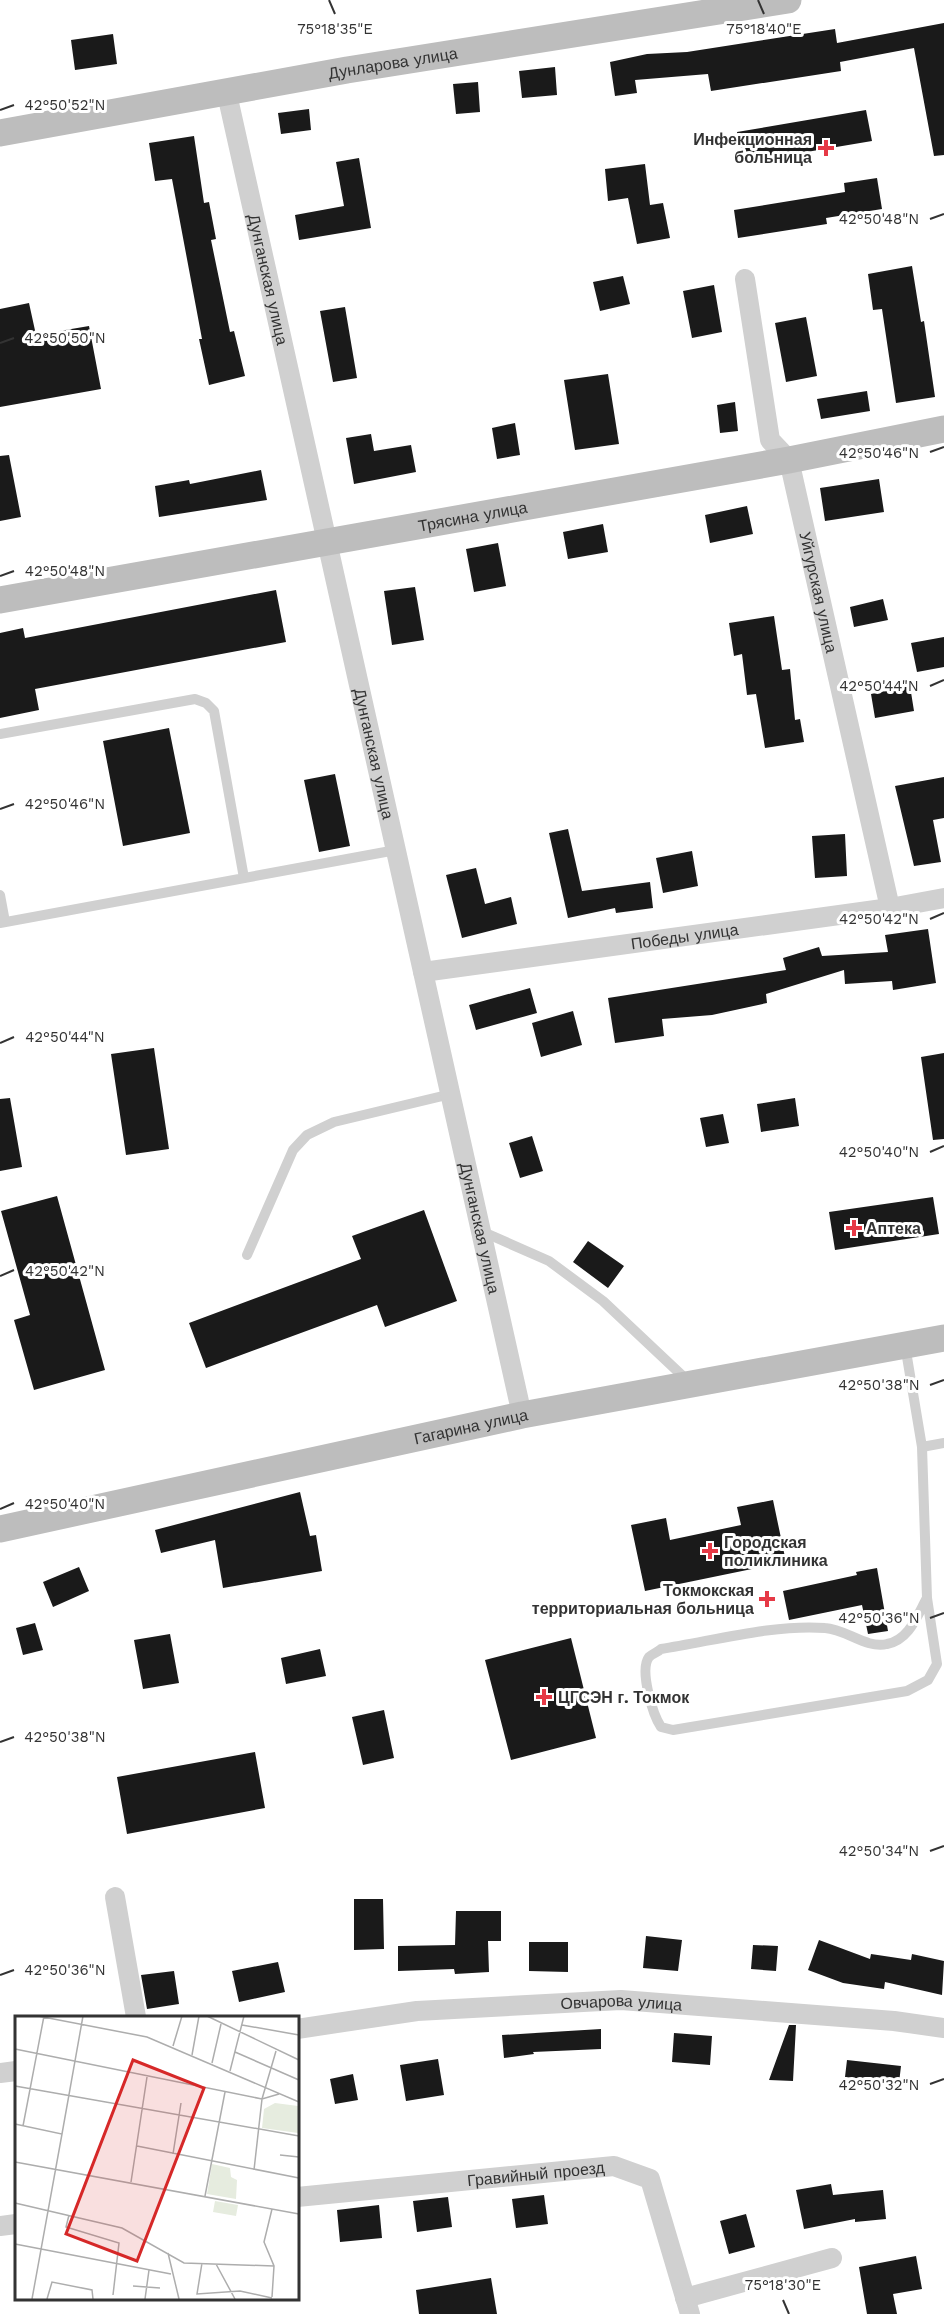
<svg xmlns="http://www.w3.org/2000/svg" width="944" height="2314" viewBox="0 0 944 2314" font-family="'Work Sans',sans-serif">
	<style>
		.building { fill: #1a1a1a }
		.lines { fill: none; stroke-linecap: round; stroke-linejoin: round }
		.lane { stroke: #d0d0d0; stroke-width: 10 }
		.street { stroke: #d0d0d0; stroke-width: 20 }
		.secondary { stroke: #bdbdbd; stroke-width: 27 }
		.ticks { fill: none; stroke: #333; stroke-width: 2 }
		.poi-dot { fill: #e63946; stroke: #fff; stroke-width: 2 }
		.labels { text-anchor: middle; stroke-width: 6; stroke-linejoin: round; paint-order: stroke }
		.street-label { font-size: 16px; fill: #333; stroke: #fff }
		.poi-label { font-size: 16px; font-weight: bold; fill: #333; stroke: #fff; text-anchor: start }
		.inset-road { fill: none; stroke: #adadad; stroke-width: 1.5 }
		.view { fill: #d62828; fill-opacity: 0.15; stroke: #d62828; stroke-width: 3 }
		.inset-edge { fill: none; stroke: #333; stroke-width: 3 }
		.ticks-label { font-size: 15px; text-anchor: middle; fill: #333; stroke: #fff; stroke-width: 6; stroke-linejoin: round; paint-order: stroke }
	</style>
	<rect width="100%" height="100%" fill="#fff"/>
	<path class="building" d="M 944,23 L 944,155 L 934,156 L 914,48 L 840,62 L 841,71 L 711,91 L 708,74 L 635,80 L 637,93 L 615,96 L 610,62 L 647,54 L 687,52 L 835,29 L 837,43 Z
		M 113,34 L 117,64 L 75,70 L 71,40 Z
		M 555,67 L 557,95 L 522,98 L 519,71 Z
		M 478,82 L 480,112 L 456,114 L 453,84 Z
		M 309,109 L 311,130 L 281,134 L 278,113 Z
		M 866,110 L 872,141 L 742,163 L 737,132 Z
		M 194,136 L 204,203 L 209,202 L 216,239 L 211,240 L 230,332 L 234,331 L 245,376 L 209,385 L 199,339 L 202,339 L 172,179 L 155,181 L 149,143 Z
		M 359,158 L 371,228 L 299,240 L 295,215 L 344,206 L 336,162 Z
		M 645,164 L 650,205 L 663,203 L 670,238 L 637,244 L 628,198 L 608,201 L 605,169 Z
		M 877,178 L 882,209 L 826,218 L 827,224 L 738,238 L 734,210 L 845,192 L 844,183 Z
		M 912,266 L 921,322 L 924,321 L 935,397 L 896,403 L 882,309 L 873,310 L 868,274 Z
		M 623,276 L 630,304 L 600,311 L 593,282 Z
		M 714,285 L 722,332 L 692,338 L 683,291 Z
		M 29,303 L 36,335 L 89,326 L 101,389 L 0,407 L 0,309 Z
		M 345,307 L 357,378 L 333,382 L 320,311 Z
		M 806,317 L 817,376 L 786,382 L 775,323 Z
		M 608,374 L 619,444 L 575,450 L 564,380 Z
		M 867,391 L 870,411 L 821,419 L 817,399 Z
		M 735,402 L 738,431 L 720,433 L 717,405 Z
		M 515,423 L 520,455 L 497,459 L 492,428 Z
		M 371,434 L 374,451 L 411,445 L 416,472 L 354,484 L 346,438 Z
		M 9,455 L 21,517 L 0,521 L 0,456 Z
		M 261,470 L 267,500 L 159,517 L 155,486 L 189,480 L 190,484 Z
		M 879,479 L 884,512 L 825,521 L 820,488 Z
		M 747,506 L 753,534 L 710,543 L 705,515 Z
		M 603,524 L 608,552 L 568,559 L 563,532 Z
		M 498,543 L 506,586 L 474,592 L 466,549 Z
		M 415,587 L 424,640 L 392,645 L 384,591 Z
		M 276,590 L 286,642 L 35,689 L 39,710 L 0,718 L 0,633 L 23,628 L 25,638 Z
		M 883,599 L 888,620 L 854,627 L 850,607 Z
		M 774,616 L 782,670 L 790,669 L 795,720 L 800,719 L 804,742 L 765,748 L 756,694 L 747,695 L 742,654 L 734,656 L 729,623 Z
		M 944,637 L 944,667 L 917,672 L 911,643 Z
		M 910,686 L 914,711 L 875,718 L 871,694 Z
		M 169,728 L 190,833 L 123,846 L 103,741 Z
		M 335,774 L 350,846 L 319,852 L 304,780 Z
		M 944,777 L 944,818 L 933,820 L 941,862 L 914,866 L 895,786 Z
		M 568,829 L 582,891 L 650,882 L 653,908 L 616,913 L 615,908 L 568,918 L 549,833 Z
		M 845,834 L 847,876 L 815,878 L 812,836 Z
		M 692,851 L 698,886 L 663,893 L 656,858 Z
		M 476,868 L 485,904 L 511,897 L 517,924 L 462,938 L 446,875 Z
		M 928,929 L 936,983 L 893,990 L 892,981 L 845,984 L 844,970 L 766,994 L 767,1003 L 712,1015 L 662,1019 L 664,1036 L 615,1043 L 608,998 L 786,970 L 783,958 L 819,947 L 822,956 L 888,952 L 885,935 Z
		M 530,988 L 537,1013 L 476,1030 L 469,1005 Z
		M 573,1011 L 582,1045 L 541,1057 L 532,1023 Z
		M 154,1048 L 169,1149 L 126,1155 L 111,1054 Z
		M 944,1053 L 944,1139 L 933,1140 L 921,1057 Z
		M 10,1098 L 22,1167 L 0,1171 L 0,1099 Z
		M 795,1098 L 799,1126 L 761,1132 L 757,1104 Z
		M 723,1114 L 729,1143 L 706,1147 L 700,1118 Z
		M 532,1136 L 543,1171 L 520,1178 L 509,1143 Z
		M 57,1196 L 105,1370 L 34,1390 L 14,1320 L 30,1315 L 1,1211 Z
		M 933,1197 L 939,1234 L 835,1250 L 829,1212 Z
		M 424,1210 L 457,1301 L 385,1327 L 377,1305 L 206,1368 L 189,1323 L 361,1259 L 352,1236 Z
		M 588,1241 L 624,1266 L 608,1288 L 573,1262 Z
		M 300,1492 L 310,1536 L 316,1535 L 322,1571 L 223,1588 L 215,1540 L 161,1553 L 155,1530 Z
		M 773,1500 L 786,1562 L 645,1591 L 631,1525 L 666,1518 L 670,1540 L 741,1525 L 737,1507 Z
		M 79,1567 L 89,1591 L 53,1607 L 43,1582 Z
		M 877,1568 L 888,1631 L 868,1634 L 862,1605 L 789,1620 L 783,1591 L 857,1575 L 856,1572 Z
		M 35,1623 L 43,1650 L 23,1655 L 16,1628 Z
		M 170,1634 L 179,1683 L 143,1689 L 134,1640 Z
		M 571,1638 L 596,1738 L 511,1760 L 485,1660 Z
		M 320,1649 L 326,1676 L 286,1684 L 281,1658 Z
		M 384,1710 L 394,1758 L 363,1765 L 352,1717 Z
		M 255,1752 L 265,1808 L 127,1834 L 117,1777 Z
		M 354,1899 L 383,1899 L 384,1949 L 354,1950 Z
		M 456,1911 L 501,1911 L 501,1941 L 488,1941 L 489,1972 L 455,1974 L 454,1969 L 398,1971 L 398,1946 L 455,1945 Z
		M 646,1936 L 682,1940 L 678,1971 L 643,1968 Z
		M 819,1940 L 870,1959 L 871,1954 L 911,1960 L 912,1954 L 944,1961 L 942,1995 L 885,1982 L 884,1989 L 843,1983 L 808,1970 Z
		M 529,1942 L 568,1942 L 568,1972 L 529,1971 Z
		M 753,1945 L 778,1946 L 776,1971 L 751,1969 Z
		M 278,1962 L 285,1992 L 239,2002 L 232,1971 Z
		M 174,1971 L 179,2004 L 147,2009 L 141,1975 Z
		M 789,2025 L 796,2025 L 793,2081 L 769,2080 Z
		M 601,2029 L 601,2049 L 533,2052 L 534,2054 L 504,2058 L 502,2035 Z
		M 674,2033 L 712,2036 L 710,2065 L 672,2062 Z
		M 438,2059 L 444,2095 L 406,2101 L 400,2065 Z
		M 847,2060 L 901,2066 L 899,2083 L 845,2077 Z
		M 353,2074 L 358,2100 L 335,2104 L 330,2079 Z
		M 831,2184 L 833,2195 L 883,2190 L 886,2219 L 855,2222 L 855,2219 L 804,2229 L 796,2190 Z
		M 544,2195 L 548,2224 L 516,2228 L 512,2199 Z
		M 448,2197 L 452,2227 L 417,2232 L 413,2201 Z
		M 379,2205 L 382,2238 L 340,2242 L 337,2210 Z
		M 746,2214 L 755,2247 L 729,2254 L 720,2221 Z
		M 916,2256 L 922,2289 L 893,2294 L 897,2314 L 867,2314 L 859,2267 Z
		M 491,2278 L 497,2314 L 419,2314 L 416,2290 Z"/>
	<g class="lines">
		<path class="lane" d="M 0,734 L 195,699 L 206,703 L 214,711 L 244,878
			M 0,895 L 5,922
			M 0,923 L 396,850
			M 481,1231 L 549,1261 L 603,1301 L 689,1382
			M 247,1255 L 293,1150 L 307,1135 L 334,1122 L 451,1094
			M 905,1345 L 922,1447 L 927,1598 L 937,1664 L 928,1680 L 907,1691 L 673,1730 L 661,1727 C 653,1715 639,1670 649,1657 C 652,1654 658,1652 661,1649 C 713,1641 774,1624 825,1628 C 846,1629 866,1649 887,1644 C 909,1640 917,1616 927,1598
			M 922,1447 L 944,1443"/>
		<g class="street">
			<path id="s1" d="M 227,94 L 522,1415"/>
			<path id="s2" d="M 745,279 L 770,440 L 789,460 L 890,908"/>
			<path id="s3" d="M 423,972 L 890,908 L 944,898"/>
			<path d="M 115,1897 L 136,2017"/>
			<path id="s4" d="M 297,2029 L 417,2011 L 621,2000 L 894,2021 L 944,2028"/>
			<path d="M 0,2073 L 16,2071"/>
			<path id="s5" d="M 297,2197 L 614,2166 L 650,2179 L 690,2314"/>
			<path d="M 0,2226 L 16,2224"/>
			<path d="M 685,2298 L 832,2258"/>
		</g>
		<g class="secondary">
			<path id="s6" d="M 0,133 L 347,70 L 788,0"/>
			<path id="s7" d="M 0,600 L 789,460 L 944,429"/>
			<path id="s8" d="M 0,1529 L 522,1415 L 944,1338"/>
		</g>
	</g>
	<path class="ticks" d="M 329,0 L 335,14M 758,0 L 764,14M 0,110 L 14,105M 930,219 L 944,214M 0,343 L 14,338M 930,452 L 944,447M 0,576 L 14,571M 930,686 L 944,680M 0,809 L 14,804M 930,919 L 944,913M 0,1043 L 14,1037M 930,1152 L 944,1146M 0,1276 L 14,1270M 930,1385 L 944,1380M 0,1509 L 14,1503M 930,1618 L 944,1613M 0,1742 L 14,1737M 930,1851 L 944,1846M 0,1975 L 14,1970M 930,2084 L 944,2079M 783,2300 L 789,2314"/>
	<g class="poi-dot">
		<path d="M823 139h6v6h6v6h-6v6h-6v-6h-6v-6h6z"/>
		<path d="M851 1219h6v6h6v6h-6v6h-6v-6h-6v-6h6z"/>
		<path d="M707 1542h6v6h6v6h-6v6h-6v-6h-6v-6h6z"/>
		<path d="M764 1590h6v6h6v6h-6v6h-6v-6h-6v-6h6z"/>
		<path d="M541 1688h6v6h6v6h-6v6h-6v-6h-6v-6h6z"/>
	</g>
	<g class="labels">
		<g class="street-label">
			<text dy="6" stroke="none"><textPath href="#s6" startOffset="399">Дунларова улица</textPath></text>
			<text dy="6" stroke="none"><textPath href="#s1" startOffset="190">Дунганская улица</textPath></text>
			<text dy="6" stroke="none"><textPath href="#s7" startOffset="480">Трясина улица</textPath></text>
			<text dy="6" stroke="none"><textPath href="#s2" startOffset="326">Уйгурская улица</textPath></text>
			<text dy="6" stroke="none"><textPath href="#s1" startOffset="676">Дунганская улица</textPath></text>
			<text dy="6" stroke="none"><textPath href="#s3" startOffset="264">Победы улица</textPath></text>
			<text dy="6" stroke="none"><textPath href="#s1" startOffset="1162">Дунганская улица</textPath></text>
			<text dy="6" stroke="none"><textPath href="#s8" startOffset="482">Гагарина улица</textPath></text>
			<text dy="6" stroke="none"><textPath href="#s4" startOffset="326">Овчарова улица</textPath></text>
			<text dy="6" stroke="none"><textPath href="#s5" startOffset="240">Гравийный проезд</textPath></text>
		</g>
		<g class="poi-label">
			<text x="812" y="145" text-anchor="end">Инфекционная<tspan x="812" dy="18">больница</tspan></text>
			<text x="866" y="1234">Аптека</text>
			<text x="724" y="1548">Городская<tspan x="724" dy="18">поликлиника</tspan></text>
			<text x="754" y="1596" text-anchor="end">Токмокская<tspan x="754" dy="18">территориальная больница</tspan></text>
			<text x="558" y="1703">ЦГСЭН г. Токмок</text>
		</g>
	</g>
	<g transform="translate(15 2016)">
		<rect width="284" height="284" fill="#fff"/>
		<path d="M 260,87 L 283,90 L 283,117 L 247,112 L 249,93 ZM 197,148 L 215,152 L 216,161 L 222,164 L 221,183 L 192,178 ZM 200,185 L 223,189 L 221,200 L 198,196 Z" fill="#e6ecdf"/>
		<path class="inset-road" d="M 23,0 L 132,21 L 284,86M 192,0 L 284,44M 227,9 L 284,19M 158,30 L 167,0M 0,33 L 247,83 L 264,78M 220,36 L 284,64M 177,39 L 184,0M 197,47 L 206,8M 215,55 L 229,0M 0,70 L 284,120M 0,108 L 47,118 L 17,283M 8,110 L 29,0M 47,118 L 68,0M 122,130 L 284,162M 158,138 L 166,87M 265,139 L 284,141M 0,146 L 284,198M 239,154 L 247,83 L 261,35M 116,166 L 132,61M 190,180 L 210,76M 0,187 L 107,212 L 169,247 L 259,250M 54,199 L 51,211 L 104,227 L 98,279M 0,228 L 156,258M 153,237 L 164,283M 187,247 L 182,278 L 225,275 L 257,282M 201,248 L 220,283M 118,270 L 145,272M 257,281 L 259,250 L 249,226 L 257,193M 32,283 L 37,266 L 77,274 L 78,283M 130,283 L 134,254"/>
		<path class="view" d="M 118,44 L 189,72 L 122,245 L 51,218 Z"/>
		<rect width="284" height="284" class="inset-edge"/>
	</g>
	<g class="ticks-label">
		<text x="335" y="34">75°18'35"E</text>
		<text x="764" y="34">75°18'40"E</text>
		<text x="65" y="110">42°50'52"N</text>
		<text x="879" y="224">42°50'48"N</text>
		<text x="65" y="343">42°50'50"N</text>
		<text x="879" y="458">42°50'46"N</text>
		<text x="65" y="576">42°50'48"N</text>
		<text x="879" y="691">42°50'44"N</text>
		<text x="65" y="809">42°50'46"N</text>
		<text x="879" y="924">42°50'42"N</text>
		<text x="65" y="1042">42°50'44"N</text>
		<text x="879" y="1157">42°50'40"N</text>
		<text x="65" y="1276">42°50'42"N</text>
		<text x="879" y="1390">42°50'38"N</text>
		<text x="65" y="1509">42°50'40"N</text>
		<text x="879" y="1623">42°50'36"N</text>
		<text x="65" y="1742">42°50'38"N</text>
		<text x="879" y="1856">42°50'34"N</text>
		<text x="65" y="1975">42°50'36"N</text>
		<text x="879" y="2090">42°50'32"N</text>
		<text x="783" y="2290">75°18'30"E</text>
	</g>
</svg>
